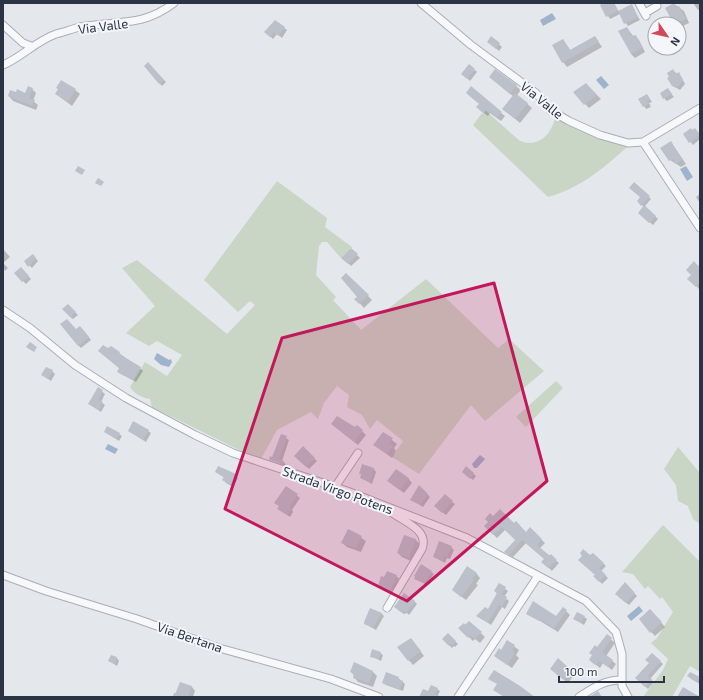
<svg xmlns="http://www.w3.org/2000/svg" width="703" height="700" viewBox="0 0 703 700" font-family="'Exo 2',sans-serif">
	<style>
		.green { fill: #c9d6c5 }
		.water { fill: #9fb4cc }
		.shadow { fill: #0003 }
		.building { fill: #bbc0ca }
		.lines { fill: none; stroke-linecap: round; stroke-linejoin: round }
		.minor-casing { stroke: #a9aeb7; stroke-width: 9 }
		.minor { stroke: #f7f8fa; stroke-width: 7 }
		.marked { fill: #c2185b; fill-opacity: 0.2; stroke: #c2185b; stroke-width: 3; stroke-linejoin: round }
		.labels { text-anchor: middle; stroke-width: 4; stroke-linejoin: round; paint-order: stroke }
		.street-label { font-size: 13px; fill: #2b3445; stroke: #f4f6f9 }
	</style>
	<rect width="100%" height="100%" fill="#e4e7ec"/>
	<path class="green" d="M 486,111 L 520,141 C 540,148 551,134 556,116 L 568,125 L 627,147 C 603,169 580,188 548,197 L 473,125 L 482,113 L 483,114 Z
		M 277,181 L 327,218 L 325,227 L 352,247 L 341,258 L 327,242 L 322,242 L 319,246 L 316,275 L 336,297 L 333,300 L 361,330 L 426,279 L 498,348 L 509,339 L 544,371 L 485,421 L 471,405 L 419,474 L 392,457 L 403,441 L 377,420 L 370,429 L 362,415 L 347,407 L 349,395 L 337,386 L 324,403 L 318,419 L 311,412 L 277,430 L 261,459 L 237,449 L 152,407 L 150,399 C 143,398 134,394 130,387 L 145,362 L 167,376 L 182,355 L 157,341 L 149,346 L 126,333 L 155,306 L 122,268 L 137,260 L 227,334 L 255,305 L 250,301 L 238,312 L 204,280 Z
		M 556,381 L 563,388 L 526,427 L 516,417 Z
		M 678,447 L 700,473 L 700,524 L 693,519 L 688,506 L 678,501 L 676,485 L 664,469 Z
		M 663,525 L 700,562 L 700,672 L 690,666 L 672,697 L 643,697 L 663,670 L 668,659 L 651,643 L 657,638 L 673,612 L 662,597 L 660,599 L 648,586 L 645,589 L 633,574 L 622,572 Z"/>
	<path class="water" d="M 552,13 L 556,19 L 543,26 L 540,20 Z
		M 601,76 L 609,85 L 604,89 L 596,80 Z
		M 686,166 L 693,177 L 687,181 L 680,169 Z
		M 157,353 L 169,360 L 171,359 L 172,362 L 169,367 L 161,365 L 154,359 Z
		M 108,444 L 118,449 L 115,454 L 105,449 Z
		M 480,455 L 485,459 L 477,468 L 474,468 L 472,464 Z
		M 639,606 L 643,611 L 631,621 L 627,616 Z"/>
	<path class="shadow" d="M 606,3 L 614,3 L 619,12 L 631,6 L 640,20 L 628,26 L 620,14 L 610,19 L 601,5 Z
		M 693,3 L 700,3 L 700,9 L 698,10 Z
		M 674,4 L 684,11 L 689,23 L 679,28 L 679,24 L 675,24 Z
		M 284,28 L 287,30 L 282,38 L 277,34 L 273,39 L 265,32 Z
		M 627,28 L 634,37 L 635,36 L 639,40 L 645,52 L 635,58 L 631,54 Z
		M 595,37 L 602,47 L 567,67 L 563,62 L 563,40 L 571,51 Z
		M 492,38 L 502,47 L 499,51 L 491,44 Z
		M 148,64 L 166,82 L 162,86 L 146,66 Z
		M 475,70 L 477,72 L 470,81 L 465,76 Z
		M 496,71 L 521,90 L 517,95 L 532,108 L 520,123 L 508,113 L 514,97 L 495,81 Z
		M 673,71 L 681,76 L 685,84 L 680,90 L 673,86 Z
		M 586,84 L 601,99 L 589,108 L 574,92 Z
		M 32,89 L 36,93 L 33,101 L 38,105 L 36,110 L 13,101 L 9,96 L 26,94 Z
		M 75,90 L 80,94 L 72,106 L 56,94 Z
		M 670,92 L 674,97 L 667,101 L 664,98 Z
		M 647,95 L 652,102 L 649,103 L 651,107 L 646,109 L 640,99 Z
		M 480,104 L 501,113 L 505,116 L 501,121 L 490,113 L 488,116 L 481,111 Z
		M 695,129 L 700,134 L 700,139 L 693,145 L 684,134 Z
		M 671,142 L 686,164 L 681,167 L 670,160 Z
		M 634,184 L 651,199 L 645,206 L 658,219 L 653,225 L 639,213 L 644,207 L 638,201 L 641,197 Z
		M 700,194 L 700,203 L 696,197 Z
		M 351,249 L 360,258 L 351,266 L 343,258 Z
		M 4,250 L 10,257 L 3,263 L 3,251 Z
		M 33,255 L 38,261 L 32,268 L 25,261 Z
		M 3,263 L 8,268 L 5,271 L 3,268 Z
		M 694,263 L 700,268 L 700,290 L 689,279 L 692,275 Z
		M 21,268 L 31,279 L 26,284 L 15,273 Z
		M 346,274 L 372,300 L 364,308 L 356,299 L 358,297 Z
		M 71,308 L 78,315 L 73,319 L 70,317 Z
		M 83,330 L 91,340 L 81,348 L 78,345 L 76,331 Z
		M 102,353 L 119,353 L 140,368 L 143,371 L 136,382 L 121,374 L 118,372 L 120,369 Z
		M 52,371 L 55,374 L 51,381 L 43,375 Z
		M 98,388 L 105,394 L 101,402 L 105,405 L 101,412 L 89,404 Z
		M 332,424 L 362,431 L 366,435 L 358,445 Z
		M 129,431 L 148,431 L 151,433 L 146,442 Z
		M 105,432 L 119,434 L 122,436 L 119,441 Z
		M 383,433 L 397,444 L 394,448 L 396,451 L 392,458 L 374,445 Z
		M 281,435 L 289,440 L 282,461 L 286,464 L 285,466 L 270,459 L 273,458 Z
		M 303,448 L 317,461 L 309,469 L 295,456 Z
		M 218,468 L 238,478 L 233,487 L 226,483 L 225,478 L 216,472 Z
		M 466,468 L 476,476 L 473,480 L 466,475 Z
		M 374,469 L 376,472 L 372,484 L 361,478 L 362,475 L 360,473 Z
		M 408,478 L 412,483 L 404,493 L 393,485 Z
		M 419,486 L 430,497 L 423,507 L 412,500 Z
		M 286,487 L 300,498 L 292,510 L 293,512 L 290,517 L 279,509 L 280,507 L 275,503 Z
		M 452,502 L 455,504 L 446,515 L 438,509 Z
		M 514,524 L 526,533 L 530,529 L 545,543 L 540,548 L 559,563 L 552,571 L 543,562 L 545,559 L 526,543 L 513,557 L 509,555 L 506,552 L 517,540 L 506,529 L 497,538 L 485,526 Z
		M 349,530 L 366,541 L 361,552 L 347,547 L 342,543 Z
		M 405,536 L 416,540 L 420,545 L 413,562 L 402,557 L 398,553 Z
		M 451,547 L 454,550 L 450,559 L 447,558 L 445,563 L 434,557 Z
		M 593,554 L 606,566 L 601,571 L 608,578 L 602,584 L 595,576 L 596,575 L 590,557 Z
		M 431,572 L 434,574 L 427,585 L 415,579 Z
		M 476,573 L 480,578 L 476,584 L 478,585 L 466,600 L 458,594 Z
		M 396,576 L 399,578 L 393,593 L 379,586 Z
		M 499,584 L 508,591 L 504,597 L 509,601 L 505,609 L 502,607 L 491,625 L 478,616 L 489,611 L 498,594 L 495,591 Z
		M 625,584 L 637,596 L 629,605 L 619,597 Z
		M 414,601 L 417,604 L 409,615 L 407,613 L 404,614 L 398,610 Z
		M 566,611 L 570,615 L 558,632 L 527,613 L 557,617 Z
		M 381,613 L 384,616 L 376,630 L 366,624 Z
		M 654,614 L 665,627 L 655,636 L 651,632 Z
		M 584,617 L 587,619 L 584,625 L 574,619 Z
		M 469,622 L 485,637 L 480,643 L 475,639 L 473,641 L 460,628 Z
		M 448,634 L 458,644 L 455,647 L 454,646 L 452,648 L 443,639 Z
		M 607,636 L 615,643 L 606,656 L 616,664 L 612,670 L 603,663 L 600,668 L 590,660 Z
		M 508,642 L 519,650 L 516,655 L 519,658 L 512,668 L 495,656 L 502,651 Z
		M 415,644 L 424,656 L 413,665 L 398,648 Z
		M 380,653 L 383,655 L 381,661 L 371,656 Z
		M 652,654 L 663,664 L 650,679 L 654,682 L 648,689 L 636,678 L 650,663 Z
		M 117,658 L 119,661 L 117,666 L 109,661 Z
		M 354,663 L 373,672 L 377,676 L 373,687 L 358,682 L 354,677 L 354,675 L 351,672 Z
		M 570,671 L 574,675 L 568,683 L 555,673 Z
		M 689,676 L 699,678 L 700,684 L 691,679 Z
		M 398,678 L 405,684 L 403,691 L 386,685 L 383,683 Z
		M 181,683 L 192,687 L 195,691 L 193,697 L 173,697 L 174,693 L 177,694 Z
		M 437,689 L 440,691 L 437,697 L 420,697 Z"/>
	<path class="building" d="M 603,3 L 614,3 L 618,11 L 606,17 L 600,5 Z
		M 674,3 L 676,7 L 679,6 L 686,19 L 676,24 L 674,24 L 665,8 Z
		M 632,4 L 638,17 L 624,24 L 618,11 Z
		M 275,20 L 285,27 L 278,36 L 274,32 L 270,37 L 264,32 Z
		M 627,27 L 632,36 L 636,35 L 642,48 L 631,54 L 618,31 Z
		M 491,36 L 500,43 L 496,49 L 487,42 Z
		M 595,36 L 599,42 L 562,63 L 552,45 L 563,39 L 570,50 Z
		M 148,62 L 164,80 L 159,84 L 144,66 Z
		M 469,64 L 475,69 L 467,79 L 461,74 Z
		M 495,69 L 517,85 L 510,94 L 489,77 Z
		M 673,69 L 676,74 L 679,72 L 683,81 L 677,88 L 672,86 L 667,78 L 669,77 L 667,73 Z
		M 61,80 L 76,89 L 68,102 L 55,94 L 58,89 L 56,88 Z
		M 586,83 L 597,95 L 584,105 L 573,92 Z
		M 28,86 L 33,88 L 29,98 L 35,100 L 32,106 L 8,96 L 10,90 L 16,92 L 17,89 L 25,93 Z
		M 471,86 L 502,112 L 497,118 L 486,110 L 483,113 L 476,107 L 479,104 L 466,93 Z
		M 668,88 L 672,94 L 663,99 L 660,93 Z
		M 515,93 L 528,103 L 515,119 L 502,109 Z
		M 647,94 L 650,99 L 647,101 L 649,104 L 643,107 L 638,99 Z
		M 691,128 L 692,130 L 695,128 L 700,135 L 689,143 L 683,134 Z
		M 671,141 L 682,160 L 676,164 L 673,159 L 669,161 L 660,148 Z
		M 78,166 L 85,170 L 82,175 L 75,171 Z
		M 98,178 L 104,182 L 101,186 L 95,183 Z
		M 634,182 L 650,196 L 641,206 L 637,201 L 640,197 L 629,188 Z
		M 644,205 L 656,216 L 649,223 L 638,213 Z
		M 351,248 L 358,254 L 348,264 L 341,258 Z
		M 33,254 L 36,258 L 28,267 L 24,261 Z
		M 694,261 L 700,268 L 700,282 L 696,287 L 687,279 L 691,275 L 686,270 Z
		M 21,267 L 29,276 L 22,282 L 14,273 Z
		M 346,273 L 369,295 L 359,304 L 354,299 L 357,297 L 341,278 Z
		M 68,304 L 76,312 L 70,317 L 62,309 Z
		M 67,319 L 76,329 L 80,326 L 89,337 L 78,346 L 60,324 Z
		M 30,342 L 37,347 L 34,352 L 26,347 Z
		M 103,345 L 108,348 L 111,346 L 120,352 L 119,354 L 141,367 L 133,380 L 117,372 L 119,368 L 98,351 Z
		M 46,367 L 53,370 L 48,379 L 41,375 Z
		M 98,387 L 103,390 L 98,400 L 103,402 L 99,410 L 88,404 Z
		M 337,416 L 355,427 L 357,425 L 363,430 L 354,442 L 331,424 Z
		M 133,421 L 149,430 L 143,440 L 128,431 Z
		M 107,426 L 120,433 L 116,439 L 104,432 Z
		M 383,432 L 393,438 L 389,444 L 393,446 L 387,454 L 373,445 Z
		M 281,434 L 287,436 L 279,459 L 284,461 L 283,464 L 269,460 L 270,456 L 272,457 Z
		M 303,446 L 315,458 L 306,467 L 294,456 Z
		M 362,464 L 374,468 L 370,482 L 360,478 L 361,474 L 359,474 Z
		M 218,466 L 236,474 L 230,485 L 222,480 L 224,477 L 215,472 Z
		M 466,466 L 474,473 L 470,479 L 462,472 Z
		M 396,469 L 409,478 L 400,490 L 387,481 Z
		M 419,485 L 428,494 L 420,505 L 410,500 Z
		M 286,486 L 298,494 L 289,507 L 291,508 L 287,515 L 277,509 L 279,506 L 274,503 Z
		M 445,494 L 453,501 L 442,513 L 434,506 Z
		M 500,509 L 514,523 L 516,521 L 526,532 L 530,527 L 542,539 L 537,545 L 549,556 L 551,554 L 557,560 L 548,568 L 541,562 L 544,559 L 522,540 L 509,555 L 504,552 L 515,540 L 502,527 L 493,535 L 484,526 L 488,522 L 485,519 L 490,513 L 493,516 Z
		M 348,529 L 362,536 L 356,548 L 341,543 Z
		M 404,535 L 416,539 L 409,558 L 397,553 Z
		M 439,541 L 452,546 L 447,557 L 444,556 L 443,561 L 433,557 Z
		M 583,549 L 590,555 L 593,553 L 604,563 L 599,568 L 606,575 L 599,582 L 593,576 L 595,575 L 578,560 L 582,556 L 580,553 Z
		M 421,564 L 432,571 L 424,583 L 414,579 L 415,577 L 414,576 Z
		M 467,566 L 477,573 L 472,579 L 474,580 L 461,597 L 452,590 Z
		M 387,571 L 397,575 L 390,591 L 378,586 L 381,576 L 384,577 Z
		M 625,582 L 635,593 L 626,603 L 615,594 Z
		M 499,583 L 506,587 L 502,594 L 507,597 L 502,607 L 499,605 L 488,623 L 476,616 L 485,607 L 488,609 L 497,593 L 494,591 Z
		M 404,593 L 415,601 L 406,613 L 403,611 L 401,612 L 394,607 Z
		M 533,601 L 556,616 L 563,607 L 567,610 L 554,629 L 540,619 L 539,621 L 526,614 Z
		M 370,608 L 382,613 L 373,628 L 364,624 L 364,622 Z
		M 650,609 L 662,622 L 650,633 L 639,619 Z
		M 577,612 L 585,616 L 581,623 L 573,619 Z
		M 469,621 L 482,632 L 475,639 L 470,635 L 468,638 L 458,628 L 464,623 L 465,625 Z
		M 448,633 L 456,641 L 452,645 L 450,644 L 449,646 L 442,639 Z
		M 607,634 L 612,638 L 602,652 L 613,660 L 608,667 L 599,661 L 595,665 L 589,660 L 592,655 L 589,653 L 595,645 L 597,647 Z
		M 411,638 L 421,651 L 408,661 L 397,647 Z
		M 507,640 L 515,645 L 512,650 L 515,653 L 507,665 L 494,656 L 499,648 L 501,650 Z
		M 372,649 L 381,652 L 379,659 L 370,657 Z
		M 652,653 L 661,661 L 648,676 L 652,679 L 645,687 L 635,678 L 649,663 L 645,660 Z
		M 111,655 L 117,657 L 115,664 L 108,661 Z
		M 558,658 L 571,670 L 564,680 L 550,669 Z
		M 354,662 L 373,671 L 369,683 L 353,678 L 354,673 L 350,672 Z
		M 494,670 L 520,686 L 535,697 L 504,697 L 493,690 L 497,684 L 488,679 Z
		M 386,672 L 399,677 L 398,679 L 403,681 L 400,689 L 382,683 Z
		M 690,672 L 700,677 L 697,682 L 687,676 Z
		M 180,682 L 192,686 L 188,697 L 174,697 Z
		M 431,685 L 438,688 L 435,694 L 442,697 L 419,697 L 423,689 L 428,691 Z
		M 683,687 L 700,697 L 677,697 Z
		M 598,691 L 602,697 L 588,697 L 592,695 Z"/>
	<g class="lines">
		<defs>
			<path id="minor" d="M 421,3 L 471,45 L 536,93 L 550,110 L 569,121 L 600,135 L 628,143 L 643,142 L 700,108
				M 639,3 L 646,16
				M 645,13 L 657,6
				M 3,25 L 23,43 L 31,46
				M 3,65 C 22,57 36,41 56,34 C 64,32 72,29 80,27 C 117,20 141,28 174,3
				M 643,142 L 700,228
				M 3,310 L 30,328 L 75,365 L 126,398 L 195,435 L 233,453 L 347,491 L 467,538 L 586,601 L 616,632 L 622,654 L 622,686 L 628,697
				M 335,487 L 358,453
				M 3,575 L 46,591 L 137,619 L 219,648 L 331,679 L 379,697
				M 387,608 L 422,549 C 430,528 400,521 387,509
				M 458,697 L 538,576
				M 579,697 C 593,688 604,680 621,680"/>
		</defs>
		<use href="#minor" class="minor-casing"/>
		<use href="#minor" class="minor"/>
	</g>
	<path class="marked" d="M 494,283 L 547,481 L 407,601 L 225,509 L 282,338 Z"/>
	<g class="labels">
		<g class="street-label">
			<text transform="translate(103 26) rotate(-7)" y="5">Via Valle</text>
			<text transform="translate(542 100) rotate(39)" y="5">Via Valle</text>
			<text transform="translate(338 490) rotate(20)" y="5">Strada Virgo Potens</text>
			<text transform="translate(190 637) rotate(19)" y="5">Via Bertana</text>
		</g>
	</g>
	<rect width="703" height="700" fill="none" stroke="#2b3445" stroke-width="8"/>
	<g transform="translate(667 36) rotate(124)"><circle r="19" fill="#f4f6f9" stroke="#a4a8b1"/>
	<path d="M0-3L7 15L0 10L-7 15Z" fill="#d1495b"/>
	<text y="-6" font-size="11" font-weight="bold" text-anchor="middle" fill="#2b3445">N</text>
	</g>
	<path d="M559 676v6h105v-6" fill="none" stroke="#2b3445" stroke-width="2"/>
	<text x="565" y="676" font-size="12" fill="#2b3445" stroke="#f4f6f9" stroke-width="3" paint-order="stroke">100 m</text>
</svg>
